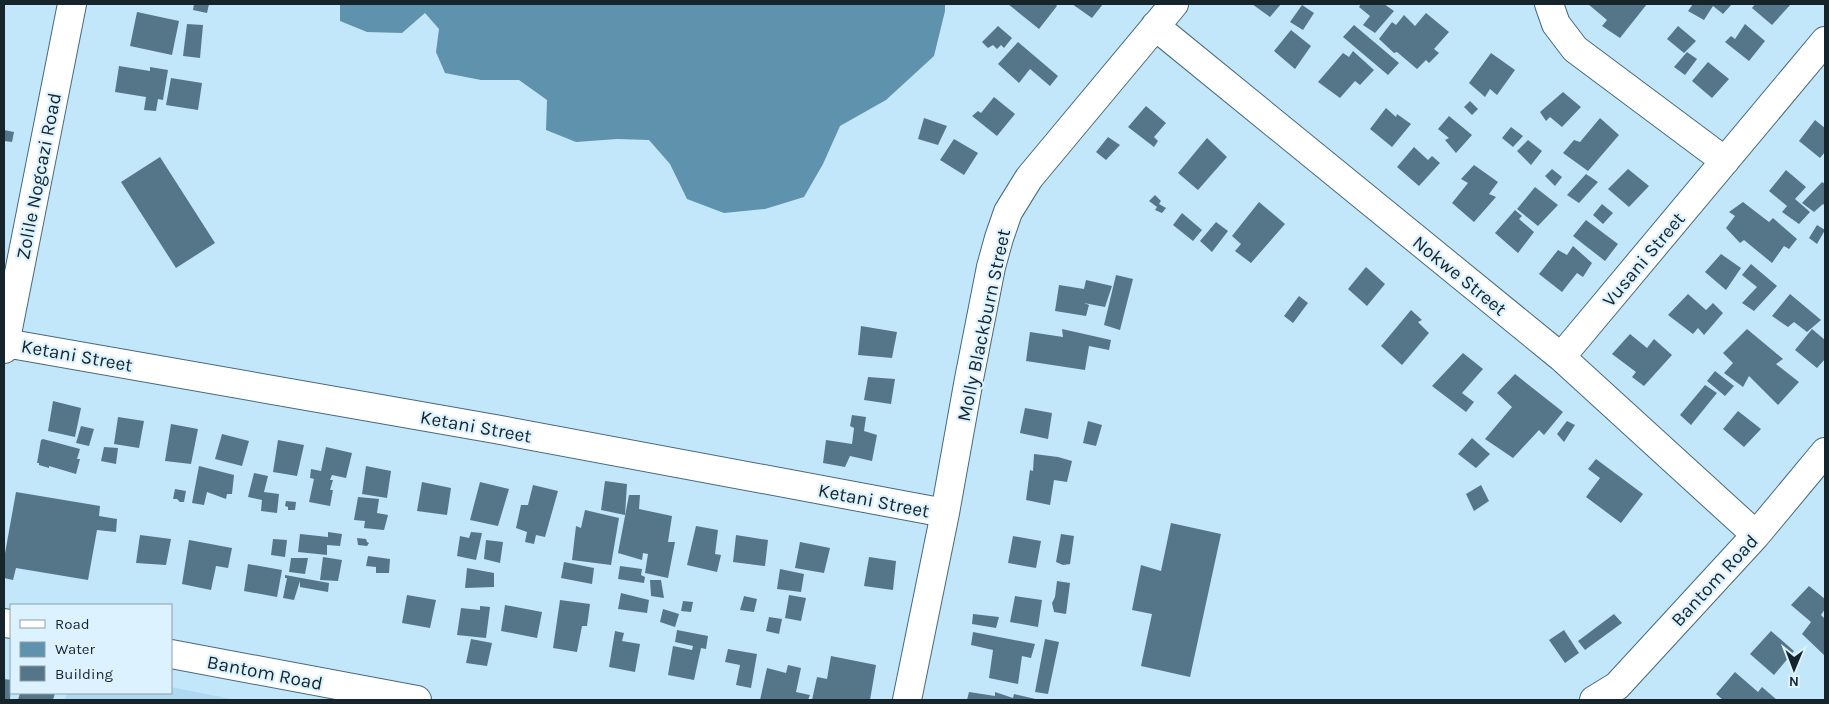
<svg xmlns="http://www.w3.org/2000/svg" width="1829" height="704" viewBox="0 0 1829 704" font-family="Karla,sans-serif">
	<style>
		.built { fill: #aed9f1 }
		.water { fill: #5f93ad }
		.building { fill: #557688 }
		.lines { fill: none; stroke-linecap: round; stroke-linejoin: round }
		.minor-casing { stroke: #48697b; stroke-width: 30 }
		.minor { stroke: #fff; stroke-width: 28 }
		.labels { text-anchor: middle; stroke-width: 4.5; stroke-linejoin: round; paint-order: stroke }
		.street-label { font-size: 19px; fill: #16242c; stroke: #dcf2fe }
	</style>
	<rect width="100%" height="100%" fill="#c2e7fb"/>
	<path class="built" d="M 171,687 L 236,700 L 65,700 L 67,693 L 171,693 Z"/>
	<path class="water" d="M 340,4 L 945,4 L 945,11 L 934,56 L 886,100 L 840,126 L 823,164 L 804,197 L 765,209 L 724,213 L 687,199 L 670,164 L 649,140 L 617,139 L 576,142 L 546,130 L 547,100 L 519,80 L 481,80 L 445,73 L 436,52 L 439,29 L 425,13 L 402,33 L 367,32 L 340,21 Z"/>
	<path class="building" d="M 194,4 L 209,4 L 207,13 L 193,10 Z
		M 1008,4 L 1055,4 L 1057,6 L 1039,29 Z
		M 1072,4 L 1103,4 L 1092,18 Z
		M 1252,4 L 1281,4 L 1270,17 Z
		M 1361,4 L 1384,4 L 1394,11 L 1375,33 L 1363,25 L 1370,16 L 1359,7 Z
		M 1588,4 L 1647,4 L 1620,38 L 1602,26 L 1607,20 Z
		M 1693,4 L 1730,4 L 1731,5 L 1723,14 L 1713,6 L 1704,20 L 1688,11 Z
		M 1755,4 L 1791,4 L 1772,25 L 1752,8 Z
		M 1302,5 L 1314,13 L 1303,30 L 1290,22 Z
		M 137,12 L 179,21 L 172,55 L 130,46 Z
		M 1426,13 L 1449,32 L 1434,49 L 1439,53 L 1429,63 L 1426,60 L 1417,69 L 1397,52 L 1394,53 L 1379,39 L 1392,22 L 1396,25 L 1404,15 L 1415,26 Z
		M 187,24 L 203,25 L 200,58 L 183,56 Z
		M 1745,24 L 1765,41 L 1749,61 L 1725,42 L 1731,36 L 1735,39 Z
		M 1354,25 L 1399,63 L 1388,75 L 1343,37 Z
		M 998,26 L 1012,38 L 1004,48 L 1001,45 L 997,49 L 993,45 L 988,48 L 982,42 Z
		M 1678,26 L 1696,41 L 1684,53 L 1667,39 Z
		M 1291,30 L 1311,46 L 1295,69 L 1274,51 Z
		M 1018,42 L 1058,76 L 1050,86 L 1030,69 L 1019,83 L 998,64 Z
		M 1353,51 L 1374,70 L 1360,85 L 1355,81 L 1340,98 L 1318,82 L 1343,53 L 1349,57 Z
		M 1687,52 L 1697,59 L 1685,75 L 1674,67 Z
		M 1491,53 L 1515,70 L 1497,95 L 1490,89 L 1485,97 L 1469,83 Z
		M 1708,62 L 1729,79 L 1712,98 L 1692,81 Z
		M 119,66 L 150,71 L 150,67 L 168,70 L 163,100 L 158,99 L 156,111 L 144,110 L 146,97 L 115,92 Z
		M 171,78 L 202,83 L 198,110 L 166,105 Z
		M 1563,92 L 1581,107 L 1562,127 L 1550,117 L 1546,121 L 1540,112 Z
		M 994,97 L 1015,114 L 997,136 L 972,116 L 978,111 L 981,113 Z
		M 1470,101 L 1478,109 L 1472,115 L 1464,107 Z
		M 1146,106 L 1166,123 L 1154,137 L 1158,141 L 1154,147 L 1128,127 Z
		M 1386,108 L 1396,117 L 1397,114 L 1411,124 L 1392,147 L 1370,129 Z
		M 1449,116 L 1472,135 L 1456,153 L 1445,140 L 1449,138 L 1438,129 Z
		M 924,118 L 947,126 L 938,145 L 918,139 Z
		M 1600,118 L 1619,135 L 1588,171 L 1563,153 L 1574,140 L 1580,142 Z
		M 1815,120 L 1825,128 L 1825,152 L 1820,158 L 1799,141 Z
		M 1511,127 L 1523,136 L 1513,147 L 1502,138 Z
		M 4,130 L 14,132 L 12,142 L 4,141 Z
		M 1108,137 L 1120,145 L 1106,160 L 1096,152 Z
		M 1207,138 L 1227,157 L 1198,190 L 1178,173 Z
		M 954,139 L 978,153 L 964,175 L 940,160 Z
		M 1528,140 L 1542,151 L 1531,165 L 1517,151 Z
		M 1414,147 L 1428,160 L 1432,156 L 1440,163 L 1419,186 L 1397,167 Z
		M 160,157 L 215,243 L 176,268 L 121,182 Z
		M 1474,165 L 1498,182 L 1489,194 L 1496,197 L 1474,222 L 1452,203 L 1468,183 L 1461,179 Z
		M 1552,169 L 1562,177 L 1555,186 L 1545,176 Z
		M 1628,169 L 1649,186 L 1629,207 L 1608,189 Z
		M 1786,170 L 1806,187 L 1795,199 L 1810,212 L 1799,224 L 1782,212 L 1787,206 L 1769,191 Z
		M 1586,174 L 1598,182 L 1579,203 L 1567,195 Z
		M 1822,182 L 1825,184 L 1825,206 L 1823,204 L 1814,212 L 1802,203 Z
		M 1535,187 L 1558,205 L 1538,226 L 1517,209 Z
		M 1155,195 L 1161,201 L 1159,204 L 1166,208 L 1162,213 L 1155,210 L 1157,207 L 1149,201 Z
		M 1259,202 L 1285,224 L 1251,263 L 1235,251 L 1241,244 L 1232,236 Z
		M 1743,202 L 1769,222 L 1773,218 L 1797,239 L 1789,249 L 1784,246 L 1772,263 L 1744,240 L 1740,243 L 1726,228 L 1735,216 L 1729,212 Z
		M 1602,204 L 1613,213 L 1603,224 L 1593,215 Z
		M 1515,210 L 1522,216 L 1519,219 L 1534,232 L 1518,253 L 1495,233 Z
		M 1182,213 L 1202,230 L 1193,241 L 1173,225 Z
		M 1586,220 L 1618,244 L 1605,261 L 1573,236 Z
		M 1216,222 L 1228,231 L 1212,252 L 1200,241 Z
		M 1817,225 L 1825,230 L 1817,244 L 1809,238 Z
		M 1573,246 L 1592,263 L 1583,277 L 1577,273 L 1562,292 L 1539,274 L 1558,250 L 1567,255 Z
		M 1721,254 L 1741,268 L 1726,290 L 1705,272 Z
		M 1751,264 L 1777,286 L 1754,311 L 1742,303 L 1757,287 L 1742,275 Z
		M 1366,267 L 1385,284 L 1367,306 L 1348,289 Z
		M 1116,275 L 1133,279 L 1120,330 L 1104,325 Z
		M 1086,280 L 1112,286 L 1105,307 L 1084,303 L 1089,305 L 1086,316 L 1055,311 L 1059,285 L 1084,289 Z
		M 1688,294 L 1706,310 L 1713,303 L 1723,313 L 1704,335 L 1698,328 L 1693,334 L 1668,315 Z
		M 1790,294 L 1821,320 L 1807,332 L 1794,322 L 1788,327 L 1772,316 Z
		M 1299,296 L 1308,303 L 1293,323 L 1284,316 Z
		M 1411,310 L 1422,320 L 1418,322 L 1429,333 L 1402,365 L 1381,346 Z
		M 861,326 L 897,332 L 892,358 L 858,355 Z
		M 1062,329 L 1111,340 L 1109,350 L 1089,346 L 1085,370 L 1026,361 L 1030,332 L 1063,337 Z
		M 1747,329 L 1783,359 L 1776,364 L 1799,382 L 1778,405 L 1749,376 L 1743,387 L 1724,373 L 1733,363 L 1723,353 Z
		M 1812,329 L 1825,340 L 1825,359 L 1817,368 L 1795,350 Z
		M 1630,334 L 1647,348 L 1654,339 L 1672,355 L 1644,386 L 1632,377 L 1636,372 L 1612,354 Z
		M 1463,353 L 1483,369 L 1462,393 L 1474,402 L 1466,412 L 1432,386 Z
		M 1715,371 L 1734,386 L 1725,396 L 1707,381 Z
		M 1515,374 L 1563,412 L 1544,435 L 1539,430 L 1513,458 L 1485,439 L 1512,407 L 1497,393 Z
		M 868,377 L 895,379 L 891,404 L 864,400 Z
		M 1705,385 L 1717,393 L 1691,425 L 1680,415 Z
		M 53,401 L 81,408 L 75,437 L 48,431 Z
		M 1025,408 L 1052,413 L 1048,439 L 1020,433 Z
		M 1738,411 L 1761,429 L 1744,447 L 1723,429 Z
		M 852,415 L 866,417 L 864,431 L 877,435 L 872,461 L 850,456 L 845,467 L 823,463 L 826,440 L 852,444 L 854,428 L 850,426 Z
		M 118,417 L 144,421 L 139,448 L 114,444 Z
		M 1088,421 L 1102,425 L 1096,446 L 1083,443 Z
		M 1567,421 L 1575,425 L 1564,442 L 1557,434 Z
		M 171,424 L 198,429 L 191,464 L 165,461 Z
		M 81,426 L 94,429 L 89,446 L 76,443 Z
		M 222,434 L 249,441 L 242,466 L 215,459 Z
		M 1472,438 L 1490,454 L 1476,468 L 1458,454 Z
		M 43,439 L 80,449 L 77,459 L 80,459 L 76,474 L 49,466 L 49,468 L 39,465 L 39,463 L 37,463 L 41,440 Z
		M 278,440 L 304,445 L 297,476 L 273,472 Z
		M 104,447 L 118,448 L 116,464 L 101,461 Z
		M 326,447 L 352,453 L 346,478 L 332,475 L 330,480 L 333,480 L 330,490 L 333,490 L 330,506 L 309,502 L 314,479 L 310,478 L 311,469 L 321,471 Z
		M 1034,454 L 1058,457 L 1072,461 L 1067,482 L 1054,480 L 1050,505 L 1026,500 L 1030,470 L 1033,471 Z
		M 1596,459 L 1643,494 L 1621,523 L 1586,497 L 1600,478 L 1588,469 Z
		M 199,466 L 234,475 L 232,494 L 227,494 L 226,499 L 207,492 L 204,505 L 192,503 Z
		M 366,466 L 391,471 L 387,498 L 362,494 Z
		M 254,473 L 268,476 L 264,492 L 279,494 L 277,513 L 261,511 L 262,500 L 248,497 Z
		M 605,481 L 627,484 L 625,515 L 601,510 Z
		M 422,482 L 451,488 L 447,515 L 417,511 Z
		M 480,482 L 509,489 L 498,526 L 470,520 Z
		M 533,485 L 558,491 L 545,537 L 536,535 L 534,544 L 525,542 L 527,532 L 516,528 L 521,505 L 528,505 Z
		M 1481,485 L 1489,501 L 1474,511 L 1466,494 Z
		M 175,489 L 186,491 L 184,502 L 180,502 L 177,499 L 173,499 Z
		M 16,492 L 100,506 L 99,516 L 117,519 L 116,532 L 97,530 L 88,580 L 16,568 L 13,580 L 4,578 L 4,559 Z
		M 629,495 L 640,495 L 639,509 L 672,516 L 668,542 L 675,542 L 668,578 L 645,573 L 648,554 L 643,553 L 642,560 L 618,553 Z
		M 358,497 L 379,499 L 377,513 L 388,515 L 384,530 L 364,528 L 365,521 L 354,520 Z
		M 286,501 L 296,502 L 295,510 L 288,510 L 288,507 L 285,506 Z
		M 585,510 L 619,518 L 611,565 L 572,560 L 576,526 L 581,528 Z
		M 1171,523 L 1221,534 L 1190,677 L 1141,666 L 1152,614 L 1132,610 L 1141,565 L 1161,571 Z
		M 696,526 L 718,530 L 715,554 L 721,555 L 717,572 L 687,565 Z
		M 328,532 L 342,534 L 340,546 L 327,545 L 327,555 L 298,552 L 300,534 L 328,537 Z
		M 471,532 L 482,533 L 476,560 L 457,556 L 460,536 L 469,538 Z
		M 1061,534 L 1074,536 L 1070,564 L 1063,565 L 1056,562 Z
		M 140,535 L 171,539 L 166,565 L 136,563 Z
		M 736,535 L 768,540 L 765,566 L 733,562 Z
		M 1013,536 L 1041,541 L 1036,568 L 1008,563 Z
		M 357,538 L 366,539 L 367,542 L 369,543 L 367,546 L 358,545 Z
		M 273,539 L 287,540 L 285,557 L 271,555 Z
		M 189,540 L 232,548 L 228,568 L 216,566 L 211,590 L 182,584 Z
		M 486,540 L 503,542 L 500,563 L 484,559 Z
		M 800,542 L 830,548 L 824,573 L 795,568 Z
		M 368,556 L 390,559 L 389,573 L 376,573 L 376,567 L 366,566 Z
		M 323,557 L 342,560 L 338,581 L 320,580 Z
		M 869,557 L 896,561 L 893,590 L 864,586 Z
		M 291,558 L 308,558 L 305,574 L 289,572 Z
		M 564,562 L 594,568 L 592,584 L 561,578 Z
		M 248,564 L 282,570 L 277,597 L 244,591 Z
		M 620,566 L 642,569 L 641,575 L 645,577 L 644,583 L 618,579 Z
		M 467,568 L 494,573 L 494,587 L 465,588 Z
		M 780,569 L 804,574 L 801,592 L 777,589 Z
		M 285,575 L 329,583 L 328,592 L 300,587 L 300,581 L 294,600 L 283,598 L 287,578 L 285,578 Z
		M 650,580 L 661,580 L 664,598 L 651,596 Z
		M 1057,581 L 1070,583 L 1066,614 L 1054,612 L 1052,603 L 1055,597 Z
		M 1809,586 L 1825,599 L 1825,609 L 1821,615 L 1825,619 L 1825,654 L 1824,655 L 1802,634 L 1811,622 L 1791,605 Z
		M 621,593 L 649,600 L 647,613 L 618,609 Z
		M 407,595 L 436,600 L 430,628 L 402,623 Z
		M 789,595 L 806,598 L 801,621 L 785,618 Z
		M 744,596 L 757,599 L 754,612 L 740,610 Z
		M 1015,596 L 1042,600 L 1038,627 L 1010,622 Z
		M 560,600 L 590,604 L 587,626 L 582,626 L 577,652 L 553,648 Z
		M 683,601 L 693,602 L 691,612 L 681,611 Z
		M 505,605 L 542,612 L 537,638 L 501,631 Z
		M 480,606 L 490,607 L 486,638 L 457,635 L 461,608 L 480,610 Z
		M 663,609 L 679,614 L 675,627 L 660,622 Z
		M 973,614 L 999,617 L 996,628 L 972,624 Z
		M 1614,614 L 1622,623 L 1585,650 L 1578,641 Z
		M 769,617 L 782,619 L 779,634 L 766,631 Z
		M 677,630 L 708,636 L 706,649 L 701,648 L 694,680 L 668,675 L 673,646 L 692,650 L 693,646 L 675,642 Z
		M 1564,630 L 1579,653 L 1565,663 L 1549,640 Z
		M 615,631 L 624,633 L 622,641 L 640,644 L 635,672 L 609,667 Z
		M 1771,631 L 1794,651 L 1774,675 L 1750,654 Z
		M 973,632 L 1035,644 L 1031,658 L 1022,656 L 1018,684 L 989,678 L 993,650 L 971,645 Z
		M 471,639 L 492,643 L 487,666 L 466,663 Z
		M 1045,639 L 1059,642 L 1048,694 L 1035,692 Z
		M 728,649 L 757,654 L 751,688 L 736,685 L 740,665 L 725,662 Z
		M 831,656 L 876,665 L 870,700 L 812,700 L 817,677 L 827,679 Z
		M 788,665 L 801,668 L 796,692 L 810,695 L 808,700 L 760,700 L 767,668 L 786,673 Z
		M 1735,672 L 1758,692 L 1762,687 L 1777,700 L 1723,700 L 1716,694 Z
		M 4,679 L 11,680 L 10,700 L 4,700 Z
		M 969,692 L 995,696 L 995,692 L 1013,698 L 1014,694 L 1040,700 L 967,700 Z
		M 20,693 L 55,693 L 53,700 L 18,700 Z"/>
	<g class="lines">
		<defs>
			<path id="minor" d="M 1549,4 L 1556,24 L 1575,49 L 1725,161
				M 1155,26 L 1561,357 L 1756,535
				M 5,343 L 495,429 L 945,513
				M 4,349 L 72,4
				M 1561,357 L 1825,41
				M 4,623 L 11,624
				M 171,654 L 417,700
				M 907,700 L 945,513 L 969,379 L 991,267 L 999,238 L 1008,212 L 1029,178 L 1174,4
				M 1594,700 L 1617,686 L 1756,535 L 1825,452"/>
		</defs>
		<use href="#minor" class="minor-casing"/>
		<use href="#minor" class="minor"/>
	</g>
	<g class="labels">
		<g class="street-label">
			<text transform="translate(38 176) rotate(-79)" y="7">Zolile Nogcazi Road</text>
			<text transform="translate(1643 259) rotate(-50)" y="7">Vusani Street</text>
			<text transform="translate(1460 275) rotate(39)" y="7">Nokwe Street</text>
			<text transform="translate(983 325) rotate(-78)" y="7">Molly Blackburn Street</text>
			<text transform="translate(77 355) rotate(10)" y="7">Ketani Street</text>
			<text transform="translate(476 426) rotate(10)" y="7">Ketani Street</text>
			<text transform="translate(874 500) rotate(11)" y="7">Ketani Street</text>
			<text transform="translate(1714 580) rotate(-47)" y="7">Bantom Road</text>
			<text transform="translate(265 672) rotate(11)" y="7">Bantom Road</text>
		</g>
	</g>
	<rect width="1829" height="704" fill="none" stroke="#16242c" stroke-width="10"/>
	<rect x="10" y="604" width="162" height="90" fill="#dcf2fe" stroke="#8da0aa"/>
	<rect x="20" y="620" width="25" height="8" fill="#ffffff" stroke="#8da0aa"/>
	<text x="55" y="629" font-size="15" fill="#16242c">Road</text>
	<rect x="20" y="642" width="25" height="15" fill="#5f93ad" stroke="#8da0aa"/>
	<text x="55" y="654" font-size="15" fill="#16242c">Water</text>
	<rect x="20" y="666" width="25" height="15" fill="#557688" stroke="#8da0aa"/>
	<text x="55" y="679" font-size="15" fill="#16242c">Building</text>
	<g transform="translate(1794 669) rotate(181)" stroke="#dcf2fe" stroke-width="4" paint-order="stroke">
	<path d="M0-4L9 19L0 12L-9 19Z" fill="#16242c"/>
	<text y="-8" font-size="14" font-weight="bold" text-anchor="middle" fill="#16242c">N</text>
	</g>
</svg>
